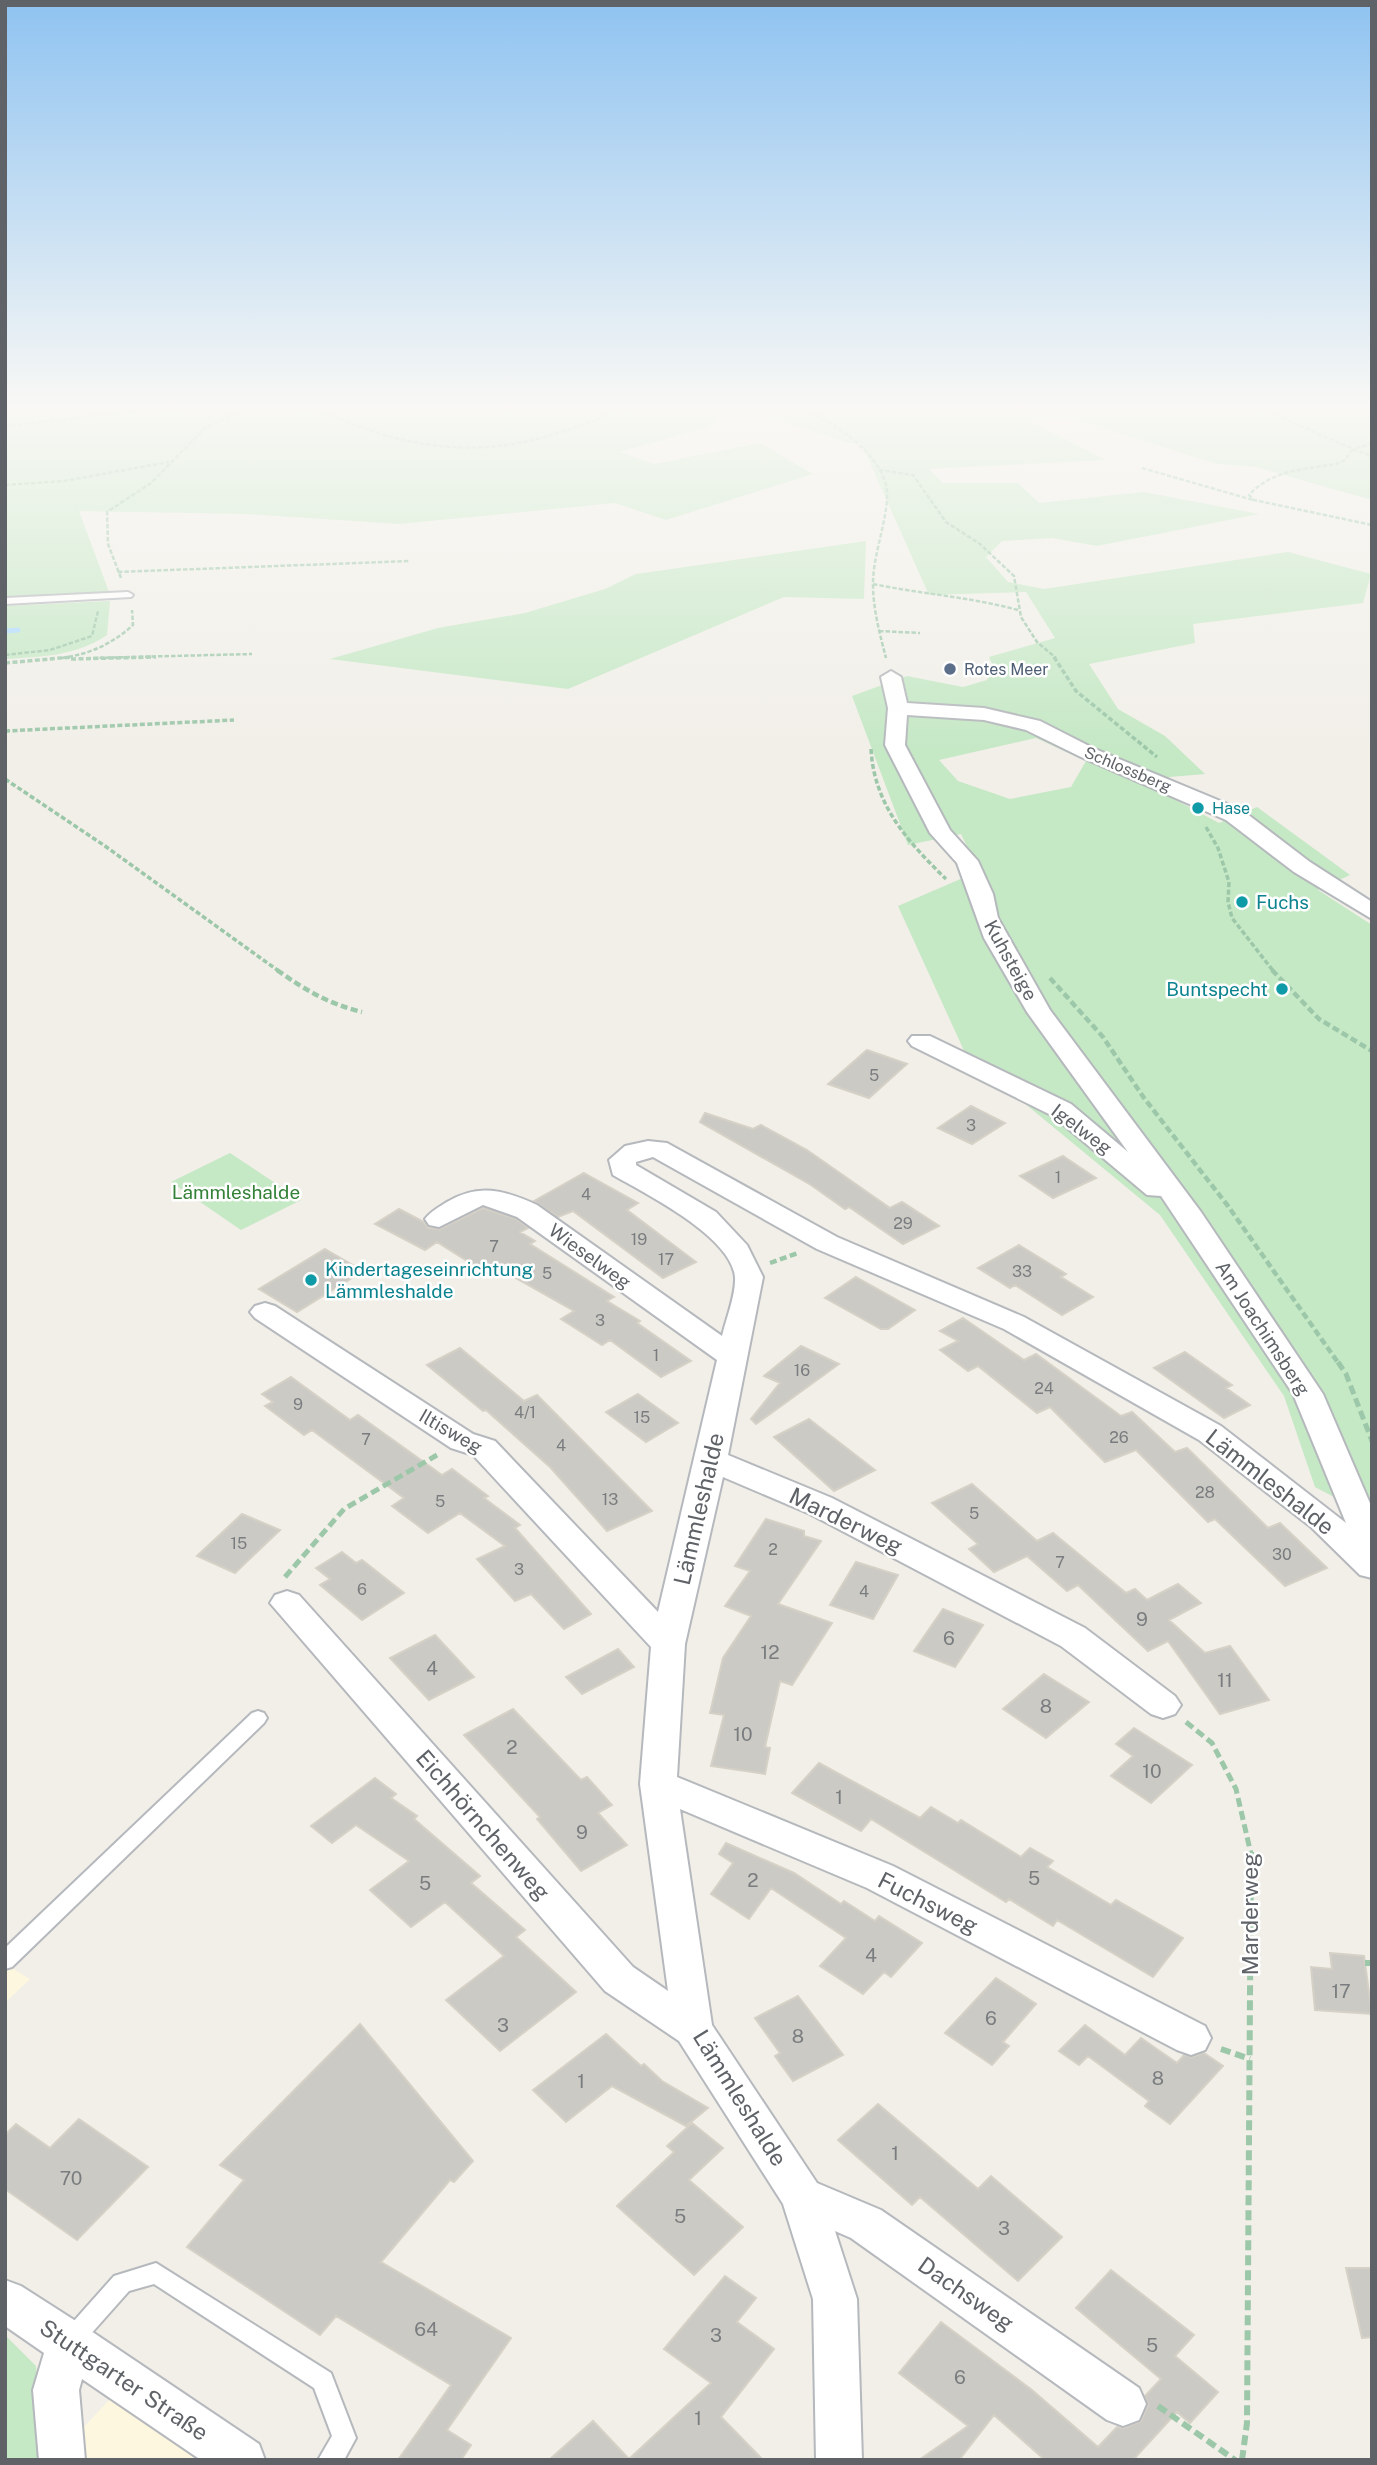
<svg xmlns="http://www.w3.org/2000/svg" width="1377" height="2465" viewBox="0 0 1377 2465" font-family="'Public Sans',sans-serif">
	<style>
		.commercial { fill: #fef7e0 }
		.green { fill: #c5e8c5; fill-rule: evenodd }
		.lines { fill: none; stroke-linecap: round; stroke-linejoin: round }
		.stream { stroke: #aadaff; stroke-width: 5 }
		.building { fill: #cccac5; stroke: #d6d1c6; stroke-width: 2 }
		.service-casing { stroke: #b5b8bc; stroke-width: 4 }
		.minor-casing { stroke: #b5b8bc; stroke-width: 4 }
		.path-far4 { stroke: #9cc7a9; stroke-width: 2.5; stroke-dasharray: 4.5 2; stroke-linecap: butt }
		.path-far3 { stroke: #9cc7a9; stroke-width: 3.5; stroke-dasharray: 5 2.5; stroke-linecap: butt }
		.path-far2 { stroke: #9cc7a9; stroke-width: 4.5; stroke-dasharray: 7 3.5; stroke-linecap: butt }
		.path-far1 { stroke: #9cc7a9; stroke-width: 5; stroke-dasharray: 9 4.5; stroke-linecap: butt }
		.path { stroke: #9cc7a9; stroke-width: 6; stroke-dasharray: 10 5; stroke-linecap: butt }
		.service { fill: #fff; fill-rule: evenodd }
		.minor { fill: #fff; fill-rule: evenodd }
		.service-dot { fill: #5c6f8a; stroke: #fff; stroke-width: 2.5 }
		.culture-dot { fill: #0f9aa8; stroke: #fff; stroke-width: 2.5 }
		.labels { text-anchor: middle; stroke-width: 5; stroke-linejoin: round; paint-order: stroke }
		.far-service-label { font-size: 16px; fill: #4e5e75; stroke: #fff; text-anchor: start }
		.far-street-label { font-size: 16px; fill: #5f6368; stroke: #fff }
		.far-culture-label { font-size: 16px; fill: #0d838f; stroke: #fff; text-anchor: start }
		.number-label { font-size: 16px; fill: #7a7d7f }
		.culture-label { font-size: 19px; fill: #0d838f; stroke: #fff; text-anchor: start }
		.street-label { font-size: 19px; fill: #5f6368; stroke: #fff }
		.park-label { font-size: 19px; fill: #348238; stroke: #fff }
		.near-number-label { font-size: 19px; fill: #7a7d7f }
		.near-street-label { font-size: 23px; fill: #5f6368; stroke: #fff }
	</style>
	<rect width="100%" height="100%" fill="#f1efe8"/>
	<path class="commercial" d="M 5,1964 L 30,1979 L 5,2003 Z
		M 112,2397 L 197,2460 L 84,2460 L 80,2431 Z"/>
	<path class="green" d="M 5,407 L 728,407 L 709,427 L 620,452 L 654,464 L 760,443 L 813,474 L 666,520 L 615,503 L 399,524 L 247,514 L 79,511 L 109,592 L 92,596 L 5,598 Z
		M 738,407 L 1372,407 L 1372,500 L 1255,467 L 1217,464 L 1066,417 L 1028,420 L 1106,460 L 929,469 L 943,483 L 1018,483 L 1039,503 L 1144,492 L 1259,514 L 1097,546 L 1052,538 L 1002,541 L 986,557 L 1008,582 L 1044,589 L 1288,552 L 1371,574 L 1363,603 L 1193,624 L 1195,643 L 1089,664 L 1118,709 L 1165,736 L 1205,774 L 1169,777 L 1174,799 L 1219,823 L 1257,807 L 1350,875 L 1318,890 L 1372,925 L 1372,1517 L 1315,1487 L 1284,1396 L 1160,1215 L 966,1055 L 898,906 L 979,871 L 961,834 L 908,845 L 852,696 L 907,676 L 963,687 L 987,680 L 994,668 L 989,657 L 1055,638 L 1026,592 L 929,595 L 861,443 L 848,443 ZM 1036,738 L 1086,761 L 1071,787 L 1010,799 L 958,781 L 939,760 Z
		M 866,541 L 864,599 L 784,597 L 568,689 L 330,659 L 438,628 L 525,613 L 605,589 L 636,574 Z
		M 110,601 L 107,635 C 77,656 40,657 5,659 L 5,606 Z
		M 230,1153 L 301,1200 L 241,1230 L 171,1182 Z
		M 5,2335 L 36,2366 L 41,2460 L 5,2460 Z"/>
	<g class="lines">
		<path class="stream" d="M 5,631 L 18,630"/>
	</g>
	<path class="building" d="M 867,1050 L 907,1064 L 869,1098 L 828,1084 Z
		M 971,1106 L 1005,1123 L 972,1144 L 938,1128 Z
		M 705,1113 L 753,1129 L 761,1125 L 807,1150 L 890,1208 L 902,1202 L 939,1226 L 903,1244 L 849,1207 L 845,1209 L 811,1185 L 700,1122 Z
		M 1063,1156 L 1096,1178 L 1053,1198 L 1020,1176 Z
		M 584,1173 L 638,1203 L 627,1210 L 696,1262 L 663,1278 L 573,1211 L 558,1217 L 534,1201 Z
		M 483,1208 L 516,1219 L 528,1228 L 520,1232 L 535,1241 L 530,1244 L 614,1297 L 607,1301 L 640,1321 L 637,1323 L 691,1361 L 661,1377 L 610,1340 L 602,1345 L 561,1319 L 574,1311 L 493,1265 L 483,1271 L 437,1242 L 425,1250 L 375,1224 L 399,1209 L 424,1222 L 428,1228 L 440,1229 Z
		M 1019,1245 L 1066,1274 L 1061,1277 L 1093,1297 L 1062,1315 L 1015,1285 L 1010,1288 L 978,1268 Z
		M 325,1249 L 363,1271 L 297,1312 L 259,1289 Z
		M 856,1277 L 915,1310 L 888,1329 L 881,1329 L 825,1298 Z
		M 963,1318 L 1024,1360 L 1036,1354 L 1121,1416 L 1132,1412 L 1175,1452 L 1187,1448 L 1268,1528 L 1280,1523 L 1327,1568 L 1285,1586 L 1215,1519 L 1208,1522 L 1136,1450 L 1105,1462 L 1050,1407 L 1037,1413 L 978,1366 L 968,1371 L 940,1350 L 958,1341 L 940,1331 Z
		M 801,1346 L 839,1364 L 756,1424 L 751,1419 L 780,1383 L 764,1376 Z
		M 460,1348 L 524,1401 L 537,1395 L 652,1511 L 607,1531 L 550,1467 L 486,1410 L 483,1411 L 427,1365 Z
		M 1185,1352 L 1232,1385 L 1226,1388 L 1250,1405 L 1224,1418 L 1154,1368 Z
		M 291,1377 L 350,1420 L 358,1415 L 442,1475 L 452,1469 L 488,1496 L 484,1498 L 520,1525 L 515,1528 L 591,1614 L 564,1629 L 531,1594 L 515,1601 L 477,1559 L 505,1546 L 460,1513 L 428,1533 L 392,1506 L 404,1498 L 312,1430 L 304,1435 L 265,1406 L 273,1402 L 262,1394 Z
		M 638,1394 L 678,1423 L 646,1442 L 606,1412 Z
		M 809,1419 L 875,1470 L 834,1491 L 774,1437 Z
		M 972,1484 L 1037,1541 L 1053,1533 L 1126,1593 L 1135,1589 L 1147,1600 L 1178,1584 L 1201,1603 L 1169,1620 L 1205,1653 L 1230,1646 L 1269,1700 L 1220,1714 L 1168,1641 L 1148,1651 L 1078,1585 L 1067,1591 L 1027,1556 L 994,1572 L 969,1549 L 978,1544 L 932,1503 Z
		M 242,1514 L 280,1530 L 235,1573 L 197,1556 Z
		M 766,1519 L 804,1531 L 804,1536 L 821,1541 L 778,1604 L 832,1623 L 792,1685 L 780,1681 L 765,1747 L 770,1748 L 765,1774 L 711,1766 L 724,1715 L 710,1713 L 723,1658 L 751,1616 L 725,1606 L 750,1571 L 735,1566 Z
		M 342,1552 L 356,1563 L 362,1560 L 404,1593 L 362,1620 L 320,1585 L 330,1579 L 316,1568 Z
		M 856,1562 L 898,1575 L 873,1619 L 830,1605 Z
		M 943,1609 L 983,1625 L 955,1667 L 914,1651 Z
		M 435,1635 L 474,1677 L 429,1700 L 390,1658 Z
		M 618,1649 L 634,1667 L 582,1694 L 566,1677 Z
		M 1044,1674 L 1089,1702 L 1046,1738 L 1003,1709 Z
		M 513,1709 L 581,1780 L 587,1777 L 612,1805 L 598,1813 L 627,1845 L 581,1871 L 537,1819 L 540,1817 L 464,1735 Z
		M 1134,1728 L 1192,1765 L 1151,1803 L 1111,1776 L 1133,1756 L 1116,1744 Z
		M 819,1763 L 920,1818 L 931,1807 L 958,1823 L 961,1820 L 1021,1857 L 1030,1848 L 1053,1861 L 1047,1867 L 1111,1905 L 1116,1900 L 1183,1938 L 1153,1977 L 1057,1920 L 1053,1926 L 1009,1899 L 1006,1902 L 871,1819 L 861,1831 L 792,1793 Z
		M 375,1778 L 396,1794 L 391,1798 L 417,1816 L 414,1819 L 480,1876 L 471,1883 L 525,1930 L 516,1937 L 576,1992 L 500,2051 L 446,2000 L 504,1956 L 445,1902 L 411,1927 L 370,1890 L 409,1861 L 356,1825 L 332,1843 L 311,1826 Z
		M 726,1843 L 794,1873 L 841,1904 L 844,1901 L 875,1921 L 879,1916 L 922,1943 L 891,1977 L 884,1972 L 863,1994 L 820,1966 L 846,1938 L 771,1888 L 749,1919 L 711,1894 L 733,1863 L 719,1854 Z
		M 1330,1953 L 1364,1956 L 1372,2014 L 1315,2010 L 1311,1967 L 1332,1969 Z
		M 996,1978 L 1036,2004 L 1003,2042 L 1009,2046 L 992,2065 L 945,2033 Z
		M 798,1996 L 843,2055 L 793,2081 L 775,2056 L 780,2053 L 755,2018 Z
		M 360,2024 L 473,2161 L 454,2182 L 450,2180 L 381,2262 L 511,2338 L 447,2430 L 471,2445 L 461,2460 L 398,2460 L 451,2385 L 336,2316 L 320,2335 L 187,2247 L 244,2180 L 220,2165 Z
		M 1085,2025 L 1125,2055 L 1141,2038 L 1177,2063 L 1184,2055 L 1192,2057 L 1204,2053 L 1223,2066 L 1170,2124 L 1145,2106 L 1149,2101 L 1088,2056 L 1079,2065 L 1059,2051 Z
		M 606,2034 L 641,2066 L 644,2064 L 662,2081 L 708,2108 L 686,2126 L 612,2086 L 566,2122 L 533,2090 Z
		M 878,2104 L 978,2189 L 991,2176 L 1062,2237 L 1018,2281 L 920,2197 L 912,2205 L 838,2140 Z
		M 79,2119 L 148,2167 L 77,2240 L 5,2189 L 5,2135 L 16,2124 L 50,2148 Z
		M 692,2123 L 723,2148 L 689,2180 L 743,2227 L 694,2275 L 617,2206 L 674,2152 L 667,2146 Z
		M 1346,2268 L 1372,2268 L 1372,2337 L 1362,2338 Z
		M 1111,2270 L 1194,2335 L 1175,2356 L 1218,2392 L 1190,2423 L 1177,2412 L 1133,2460 L 1045,2460 L 994,2415 L 959,2460 L 919,2460 L 968,2426 L 899,2373 L 941,2322 L 1032,2390 L 1098,2447 L 1117,2427 L 1124,2428 L 1141,2421 L 1148,2405 L 1145,2396 L 1161,2379 L 1076,2308 Z
		M 725,2276 L 756,2298 L 737,2322 L 774,2349 L 721,2417 L 763,2460 L 549,2460 L 593,2421 L 629,2459 L 711,2383 L 664,2349 Z"/>
	<g class="lines">
		<defs>
			<path id="service" d="M 128,592 L 133,595 L 131,597 L 5,604 L 5,598 Z
				M 258,1711 L 264,1713 L 267,1718 L 264,1723 L 12,1967 L 5,1969 L 5,1948 L 252,1713 Z
				M 156,2263 L 331,2373 L 356,2438 L 344,2460 L 318,2460 L 332,2436 L 314,2388 L 154,2284 L 129,2291 L 81,2345 L 73,2349 L 65,2345 L 62,2338 L 65,2331 L 114,2276 Z"/>
			<path id="minor" d="M 891,671 L 901,677 L 907,703 L 984,708 L 1040,721 L 1095,749 L 1242,810 L 1310,862 L 1372,902 L 1372,919 L 1294,872 L 1226,820 L 1081,757 L 1026,730 L 984,720 L 907,715 L 905,745 L 950,830 L 978,861 L 993,894 L 998,918 L 1050,1010 L 1201,1212 L 1323,1394 L 1372,1508 L 1372,1578 L 1360,1575 L 1311,1527 L 1199,1440 L 1004,1329 L 817,1249 L 653,1157 L 636,1162 L 636,1165 L 716,1212 L 747,1245 L 763,1277 L 728,1455 L 832,1498 L 1085,1628 L 1175,1696 L 1181,1705 L 1175,1714 L 1163,1718 L 1151,1714 L 1061,1646 L 810,1514 L 723,1477 L 685,1644 L 677,1777 L 893,1866 L 1205,2026 L 1211,2038 L 1205,2050 L 1191,2055 L 1177,2050 L 867,1888 L 680,1809 L 712,2025 L 817,2183 L 881,2210 L 1139,2388 L 1146,2404 L 1139,2420 L 1123,2426 L 1107,2420 L 851,2238 L 835,2231 L 857,2299 L 862,2460 L 816,2460 L 813,2299 L 783,2204 L 679,2041 L 605,1991 L 270,1603 L 275,1595 L 287,1591 L 299,1595 L 633,1967 L 668,1991 L 640,1784 L 651,1647 L 473,1455 L 451,1448 L 255,1318 L 250,1312 L 255,1306 L 265,1303 L 275,1306 L 473,1434 L 495,1441 L 658,1612 L 717,1360 L 517,1217 L 483,1205 L 439,1227 L 429,1225 L 425,1219 C 431,1211 439,1207 447,1202 C 479,1183 504,1190 537,1205 L 722,1336 C 726,1319 736,1295 735,1277 C 731,1236 646,1194 613,1175 L 609,1160 L 625,1146 L 648,1141 L 667,1143 L 837,1237 L 1024,1317 L 1221,1426 L 1346,1523 L 1293,1394 L 1161,1196 L 1147,1195 L 1053,1116 L 912,1046 L 908,1041 L 912,1036 L 930,1036 L 1071,1104 L 1128,1152 L 1027,1012 L 984,938 L 957,863 L 930,833 L 885,745 L 888,708 L 881,677 Z
				M 5,2280 L 21,2286 L 85,2327 L 259,2444 L 265,2460 L 201,2460 L 82,2379 L 79,2390 L 85,2460 L 39,2460 L 33,2390 L 44,2353 L 5,2326 Z"/>
		</defs>
		<use href="#service" class="service-casing"/>
		<use href="#minor" class="minor-casing"/>
		<path class="path-far4" d="M 302,407 C 332,413 359,428 388,436 C 480,461 542,443 627,407
			M 799,407 C 831,420 891,458 887,499 C 885,528 873,556 873,584 C 873,609 880,635 886,658
			M 1258,407 L 1353,449 L 1345,460 L 1336,464 C 1306,469 1271,470 1249,495 L 1254,500 L 1372,525
			M 5,426 L 179,407
			M 1356,448 L 1372,444
			M 1353,449 L 1372,456
			M 1142,468 L 1253,500
			M 879,470 L 913,475 L 946,522 L 980,544 L 1014,576 L 1021,617 L 1037,642 L 1056,658
			M 5,485 L 64,481 L 169,462
			M 118,572 L 409,561
			M 121,578 L 108,544 L 107,512 L 151,483 L 205,428 L 248,407
			M 873,584 C 922,594 970,597 1018,610
			M 879,631 L 920,633
			M 5,655 L 50,650 L 92,636 L 98,611
			M 62,658 C 90,654 112,644 133,625 L 132,610
			M 93,658 L 252,654"/>
		<path class="path-far3" d="M 1054,657 L 1076,691 L 1157,757
			M 71,659 L 156,657
			M 5,663 L 72,657
			M 5,731 L 234,720
			M 871,749 C 874,805 908,842 946,879
			M 5,779 L 105,846 L 280,972
			M 1206,827 L 1218,848 L 1229,882 L 1228,902 L 1232,918 L 1274,972"/>
		<path class="path-far2" d="M 277,970 C 305,990 329,1004 362,1012
			M 1272,970 L 1319,1019 L 1372,1051
			M 1050,978 L 1103,1037 L 1144,1098 L 1228,1206 L 1339,1364
			M 770,1263 L 798,1253"/>
		<path class="path-far1" d="M 1338,1362 L 1346,1374 L 1372,1441
			M 285,1577 L 344,1509 L 437,1455
			M 1186,1722 L 1212,1743 L 1236,1789 L 1251,1854"/>
		<path class="path" d="M 1365,1963 L 1372,1963
			M 1221,2049 L 1250,2059
			M 1158,2406 L 1235,2460
			M 1242,2460 L 1247,2423 L 1251,1852"/>
		<use href="#service" class="service"/>
		<use href="#minor" class="minor"/>
	</g>
	<linearGradient id="sky" x2="0" y2="1"><stop stop-color="#8fc3f1"/><stop offset="0.54" stop-color="#f9f8f5"/><stop offset="1" stop-color="#f9f8f5" stop-opacity="0"/></linearGradient>
	<rect width="1377" height="752" fill="url(#sky)"/>
	<circle class="service-dot" cx="950" cy="669" r="7"/>
	<g class="culture-dot">
		<circle cx="1198" cy="808" r="7"/>
		<circle cx="1242" cy="902" r="7"/>
		<circle cx="1282" cy="989" r="7"/>
		<circle cx="311" cy="1280" r="7"/>
	</g>
	<g class="labels">
		<g class="far-service-label">
			<text x="964" y="675">Rotes Meer</text>
		</g>
		<g class="far-street-label">
			<text transform="translate(1128 769) rotate(23)" y="6">Schlossberg</text>
		</g>
		<g class="far-culture-label">
			<text x="1212" y="814">Hase</text>
		</g>
		<g class="number-label">
			<text x="874" y="1081">5</text>
			<text x="971" y="1131">3</text>
			<text x="1058" y="1183">1</text>
			<text x="586" y="1200">4</text>
			<text x="903" y="1229">29</text>
			<text x="639" y="1245">19</text>
			<text x="494" y="1252">7</text>
			<text x="666" y="1265">17</text>
			<text x="1022" y="1277">33</text>
			<text x="547" y="1279">5</text>
			<text x="600" y="1326">3</text>
			<text x="656" y="1361">1</text>
			<text x="802" y="1376">16</text>
			<text x="1044" y="1394">24</text>
			<text x="298" y="1410">9</text>
			<text x="525" y="1418">4/1</text>
			<text x="642" y="1423">15</text>
			<text x="1119" y="1443">26</text>
			<text x="366" y="1445">7</text>
			<text x="561" y="1451">4</text>
			<text x="1205" y="1498">28</text>
			<text x="610" y="1505">13</text>
			<text x="440" y="1507">5</text>
			<text x="974" y="1519">5</text>
			<text x="239" y="1549">15</text>
			<text x="773" y="1555">2</text>
			<text x="1282" y="1560">30</text>
			<text x="1060" y="1568">7</text>
			<text x="519" y="1575">3</text>
			<text x="362" y="1595">6</text>
			<text x="864" y="1597">4</text>
		</g>
		<g class="culture-label">
			<text x="1256" y="909">Fuchs</text>
			<text x="1268" y="996" text-anchor="end">Buntspecht</text>
			<text x="325" y="1276">Kindertageseinrichtung<tspan x="325" dy="22">Lämmleshalde</tspan></text>
		</g>
		<g class="street-label">
			<text transform="translate(1011 960) rotate(61)" y="7">Kuhsteige</text>
			<text transform="translate(1082 1129) rotate(37)" y="7">Igelweg</text>
			<text transform="translate(590 1256) rotate(36)" y="7">Wieselweg</text>
			<text transform="translate(1263 1328) rotate(57)" y="7">Am Joachimsberg</text>
			<text transform="translate(451 1431) rotate(30)" y="7">Iltisweg</text>
		</g>
		<g class="park-label">
			<text x="236" y="1199">Lämmleshalde</text>
		</g>
		<g class="near-number-label">
			<text x="1142" y="1626">9</text>
			<text x="949" y="1645">6</text>
			<text x="770" y="1659">12</text>
			<text x="432" y="1675">4</text>
			<text x="1225" y="1687">11</text>
			<text x="1046" y="1713">8</text>
			<text x="743" y="1741">10</text>
			<text x="512" y="1754">2</text>
			<text x="1152" y="1778">10</text>
			<text x="839" y="1804">1</text>
			<text x="582" y="1839">9</text>
			<text x="1034" y="1885">5</text>
			<text x="753" y="1887">2</text>
			<text x="425" y="1890">5</text>
			<text x="871" y="1962">4</text>
			<text x="1341" y="1998">17</text>
			<text x="991" y="2025">6</text>
			<text x="503" y="2032">3</text>
			<text x="798" y="2043">8</text>
			<text x="1158" y="2085">8</text>
			<text x="581" y="2088">1</text>
			<text x="895" y="2160">1</text>
			<text x="71" y="2185">70</text>
			<text x="680" y="2223">5</text>
			<text x="1004" y="2235">3</text>
			<text x="426" y="2336">64</text>
			<text x="716" y="2342">3</text>
			<text x="1152" y="2352">5</text>
			<text x="960" y="2384">6</text>
			<text x="698" y="2425">1</text>
		</g>
		<g class="near-street-label">
			<text transform="translate(1270 1482) rotate(38)" y="8">Lämmleshalde</text>
			<text transform="translate(699 1509) rotate(-77)" y="8">Lämmleshalde</text>
			<text transform="translate(846 1521) rotate(26)" y="8">Marderweg</text>
			<text transform="translate(483 1825) rotate(49)" y="8">Eichhörnchenweg</text>
			<text transform="translate(928 1903) rotate(27)" y="8">Fuchsweg</text>
			<text transform="translate(1250 1914) rotate(-90)" y="8">Marderweg</text>
			<text transform="translate(740 2098) rotate(58)" y="8">Lämmleshalde</text>
			<text transform="translate(966 2294) rotate(35)" y="8">Dachsweg</text>
			<text transform="translate(124 2380) rotate(34)" y="8">Stuttgarter Straße</text>
		</g>
	</g>
	<rect width="1377" height="2465" fill="none" stroke="#5f6368" stroke-width="14"/>
</svg>
